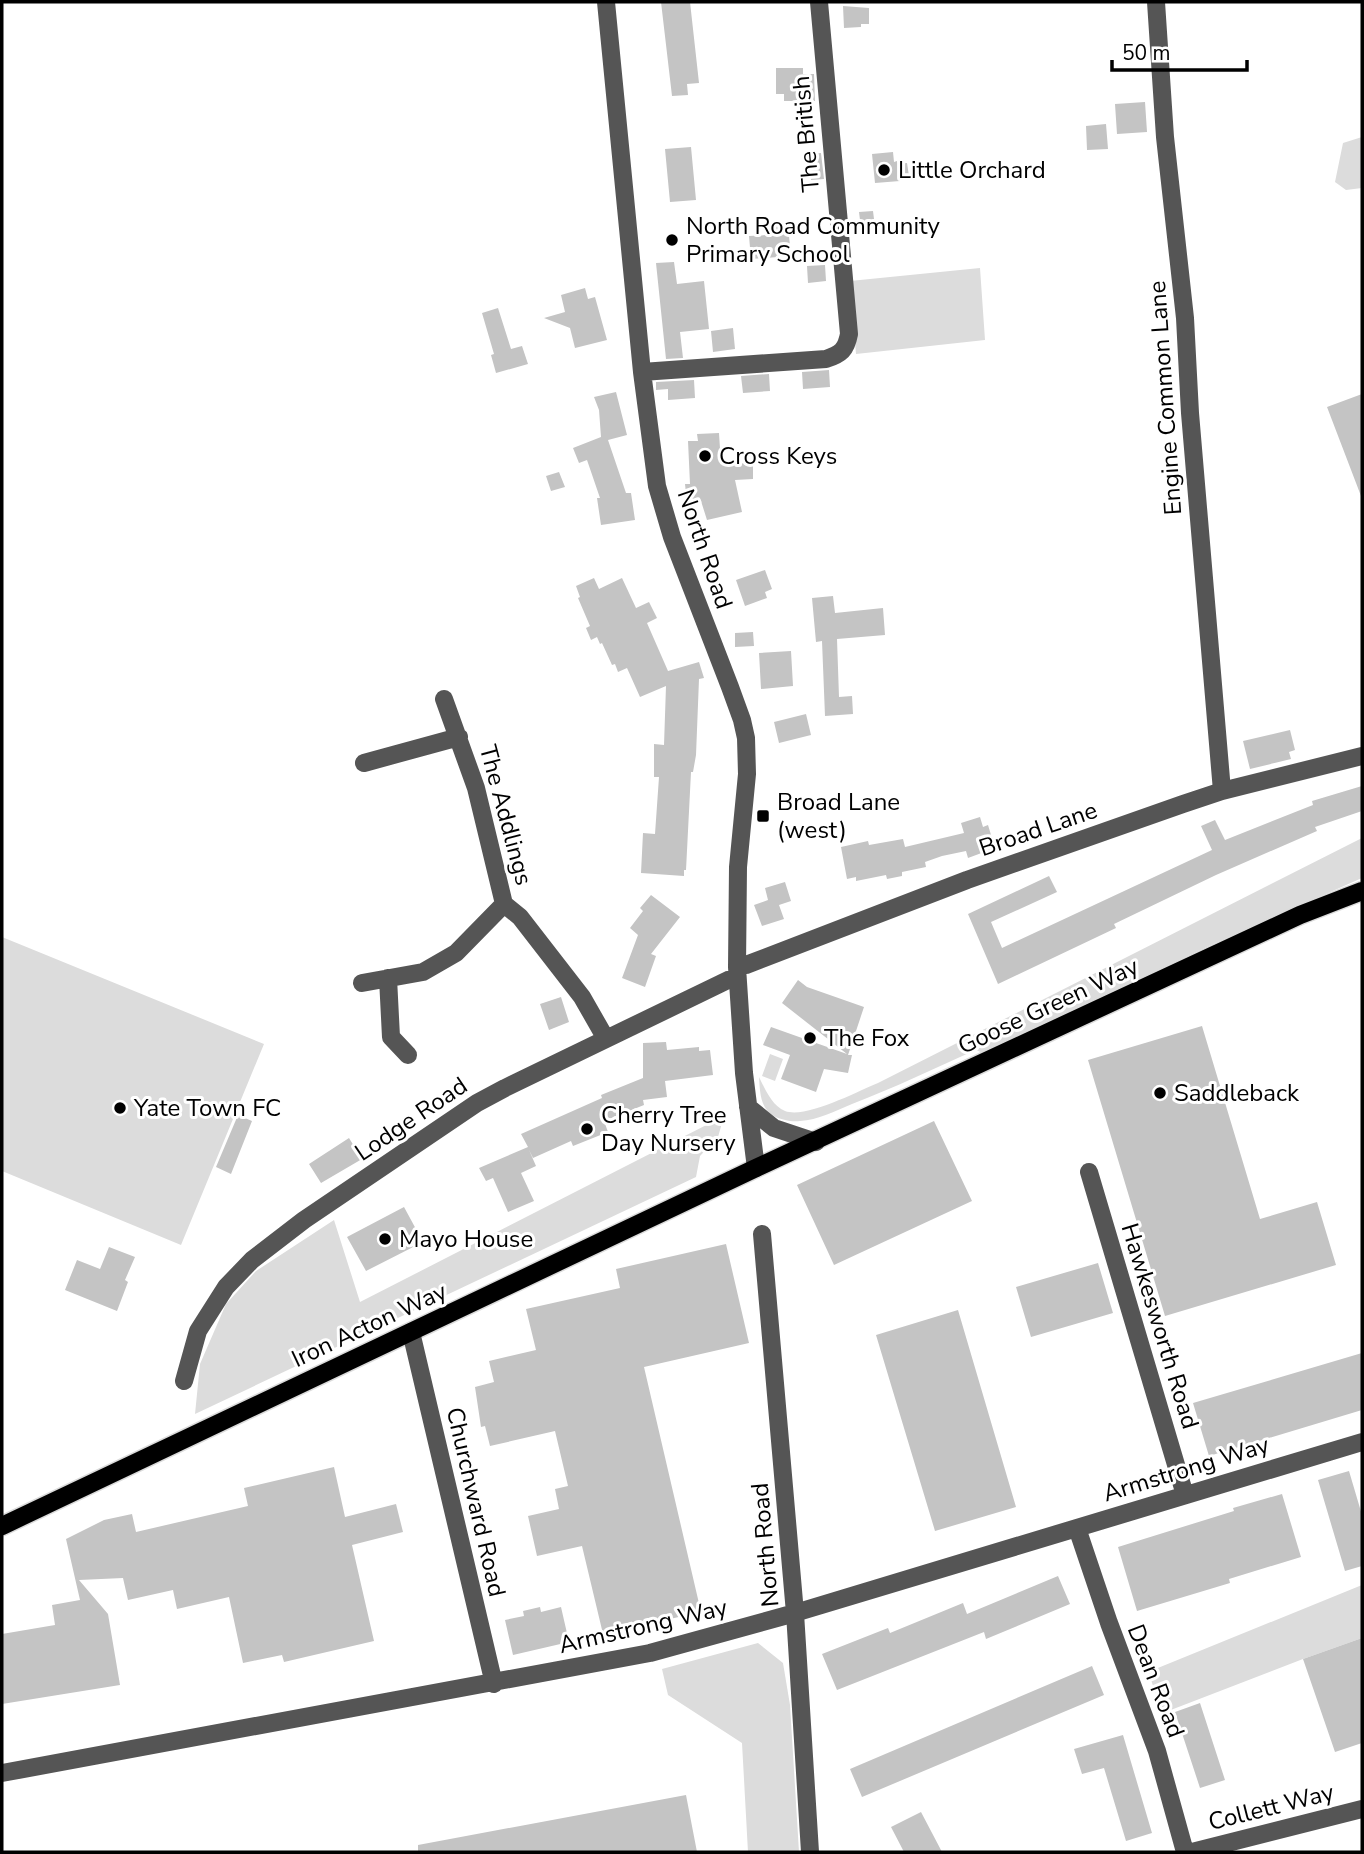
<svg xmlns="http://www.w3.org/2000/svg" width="1364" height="1854" viewBox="0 0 1364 1854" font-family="'Nunito Sans',sans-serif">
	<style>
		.green { fill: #dcdcdc }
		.building { fill: #c4c4c4 }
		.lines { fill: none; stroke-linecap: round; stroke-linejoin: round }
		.major-casing { stroke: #dbdbdb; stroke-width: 21 }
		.minor { stroke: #555; stroke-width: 18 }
		.major { stroke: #000; stroke-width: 18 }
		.poi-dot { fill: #000; stroke: #fff; stroke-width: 2.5 }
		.labels { text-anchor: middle; stroke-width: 6; stroke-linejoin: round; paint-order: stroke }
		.street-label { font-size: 24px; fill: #000; stroke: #fff }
		.poi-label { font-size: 24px; fill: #000; stroke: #fff; text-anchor: start }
	</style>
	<rect width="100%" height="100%" fill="#fff"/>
	<path class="green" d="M 1362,137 L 1362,188 L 1346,190 L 1335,182 L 1343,143 Z
		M 980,268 L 985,340 L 856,354 L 850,281 Z
		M 1362,838 L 1362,878 L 1211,945 L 983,1053 L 976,1050 C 935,1068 894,1088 852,1104 C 835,1111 818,1120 800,1121 C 792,1122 781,1120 774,1116 C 760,1108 760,1092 759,1077 C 765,1089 772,1106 785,1111 C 806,1119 858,1091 878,1083 Z
		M 2,937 L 264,1044 L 181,1245 L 2,1171 Z
		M 770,1054 L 783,1059 L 775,1081 L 762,1076 Z
		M 724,1116 L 718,1137 L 700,1156 L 696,1177 L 195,1414 L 200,1364 L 226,1304 L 256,1271 L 334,1220 L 360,1302 Z
		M 1362,1585 L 1362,1638 L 1303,1659 L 1163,1713 L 1148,1672 Z
		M 758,1643 L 783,1663 L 790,1705 L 799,1852 L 748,1852 L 742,1743 L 668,1695 L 662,1669 Z"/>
	<path class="building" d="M 661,2 L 690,2 L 699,83 L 687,84 L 688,95 L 672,96 Z
		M 843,6 L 869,8 L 869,24 L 861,24 L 861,27 L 844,28 Z
		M 776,68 L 803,68 L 803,74 L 814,74 L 815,101 L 784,101 L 784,94 L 776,94 Z
		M 1145,102 L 1147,132 L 1117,134 L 1115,104 Z
		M 1106,124 L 1108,149 L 1087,150 L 1086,126 Z
		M 691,147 L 696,200 L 670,202 L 665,149 Z
		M 893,152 L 894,162 L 897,161 L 898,164 L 907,163 L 909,176 L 900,177 L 900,181 L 875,183 L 872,154 Z
		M 821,153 L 824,179 L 811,180 L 809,154 Z
		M 873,211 L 876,235 L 862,236 L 859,212 Z
		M 795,221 L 796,236 L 789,236 L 791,256 L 751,259 L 749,236 L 769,235 L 768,223 Z
		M 674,262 L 677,284 L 704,281 L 709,329 L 680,332 L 683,358 L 666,359 L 656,263 Z
		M 825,265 L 826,281 L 808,283 L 807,266 Z
		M 585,288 L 588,299 L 595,297 L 607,340 L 575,348 L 570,328 L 544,318 L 565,312 L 561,295 Z
		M 498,308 L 511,349 L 522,346 L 528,364 L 496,373 L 491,355 L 494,354 L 482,313 Z
		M 733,328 L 735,349 L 713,352 L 711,331 Z
		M 829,370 L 830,387 L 803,389 L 802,372 Z
		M 769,374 L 770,391 L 743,393 L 741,376 Z
		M 694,380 L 695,398 L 668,400 L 668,389 L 656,390 L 656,382 Z
		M 616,392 L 627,435 L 608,440 L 626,493 L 631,493 L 635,520 L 601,525 L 597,498 L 600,498 L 587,460 L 579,463 L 573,448 L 601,437 L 599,410 L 594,397 Z
		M 1362,394 L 1362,496 L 1361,496 L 1327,407 Z
		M 719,433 L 721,464 L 753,463 L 753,479 L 735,480 L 742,512 L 707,520 L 701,501 L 687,502 L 685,484 L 690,484 L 688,441 L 698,441 L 697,434 Z
		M 559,472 L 565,487 L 551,491 L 546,476 Z
		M 765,570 L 772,589 L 765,592 L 767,598 L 745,606 L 736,580 Z
		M 594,578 L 599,589 L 622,578 L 636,608 L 649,602 L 657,618 L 647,623 L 668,671 L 699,662 L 704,678 L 699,679 L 696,755 L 693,772 L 691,772 L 686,870 L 684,870 L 684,876 L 641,873 L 643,833 L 655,834 L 659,777 L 654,777 L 654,744 L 664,745 L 666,686 L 640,697 L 627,668 L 618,672 L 615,664 L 612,665 L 602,643 L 600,644 L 597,637 L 591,640 L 586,628 L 590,626 L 578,598 L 580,597 L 576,586 Z
		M 833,596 L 835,613 L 883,608 L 885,635 L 837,639 L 839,697 L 852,696 L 853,714 L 825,716 L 822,641 L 816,642 L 812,598 Z
		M 753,632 L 754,646 L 735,647 L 735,633 Z
		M 791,651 L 793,686 L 761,689 L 759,653 Z
		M 806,714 L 811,735 L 779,743 L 774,722 Z
		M 1290,730 L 1295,750 L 1289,752 L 1291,759 L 1250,769 L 1243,741 Z
		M 1362,786 L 1362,811 L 1315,827 L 1317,831 L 1216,875 L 1114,924 L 1116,928 L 998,984 L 968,914 L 1049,876 L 1057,892 L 991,922 L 1002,948 L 1212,850 L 1201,826 L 1215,820 L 1225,840 L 1313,805 L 1312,801 Z
		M 980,817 L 983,827 L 988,825 L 995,848 L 968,858 L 966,851 L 942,856 L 925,862 L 926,867 L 902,872 L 902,876 L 887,879 L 886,875 L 856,881 L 856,877 L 847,879 L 841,847 L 868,841 L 869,845 L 903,839 L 905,847 L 964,833 L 961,823 Z
		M 785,882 L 791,901 L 779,905 L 784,919 L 762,926 L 754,905 L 768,900 L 765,888 Z
		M 651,895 L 680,917 L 651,954 L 656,956 L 645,987 L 622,978 L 638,935 L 630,928 L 643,911 L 640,908 Z
		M 798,980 L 807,987 L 864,1007 L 848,1055 L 852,1055 L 848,1073 L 824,1069 L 816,1092 L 781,1079 L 790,1055 L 763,1045 L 771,1027 L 847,1054 L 782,1003 Z
		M 561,997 L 569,1022 L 549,1030 L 540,1004 Z
		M 1202,1026 L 1260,1219 L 1317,1202 L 1336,1265 L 1165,1316 L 1088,1060 Z
		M 666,1042 L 667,1050 L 699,1047 L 699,1051 L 710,1050 L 713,1075 L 665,1081 L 667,1097 L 643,1100 L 644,1105 L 604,1121 L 608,1132 L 573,1146 L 571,1141 L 533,1158 L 529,1150 L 536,1166 L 521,1173 L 534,1201 L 508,1212 L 493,1178 L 486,1181 L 479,1168 L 528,1147 L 521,1134 L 602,1098 L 601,1095 L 643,1078 L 643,1043 Z
		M 238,1115 L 252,1121 L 231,1174 L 216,1167 Z
		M 934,1121 L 972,1201 L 834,1265 L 797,1185 Z
		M 349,1138 L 362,1159 L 321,1183 L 309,1164 Z
		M 404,1207 L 423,1242 L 366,1271 L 347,1237 Z
		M 726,1244 L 749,1343 L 644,1367 L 701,1612 L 603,1634 L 582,1546 L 537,1556 L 528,1516 L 559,1509 L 555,1489 L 568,1486 L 555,1431 L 490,1446 L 485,1426 L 481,1427 L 475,1387 L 494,1382 L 489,1361 L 536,1350 L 526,1309 L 620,1288 L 616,1269 Z
		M 109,1247 L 135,1257 L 125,1280 L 128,1282 L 117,1311 L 65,1290 L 77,1260 L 100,1269 Z
		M 1098,1263 L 1113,1313 L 1031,1337 L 1016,1287 Z
		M 958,1310 L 1016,1507 L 935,1531 L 876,1335 Z
		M 1362,1353 L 1362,1410 L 1209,1456 L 1193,1403 Z
		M 334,1467 L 345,1517 L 396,1504 L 403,1532 L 352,1545 L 374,1641 L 284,1662 L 282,1655 L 243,1663 L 229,1597 L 177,1609 L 173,1590 L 128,1600 L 123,1578 L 79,1580 L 108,1614 L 120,1685 L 2,1704 L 2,1634 L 55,1625 L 52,1605 L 80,1600 L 66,1539 L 104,1520 L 132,1514 L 136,1532 L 248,1506 L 244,1488 Z
		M 1349,1471 L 1362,1515 L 1362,1566 L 1345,1571 L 1318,1480 Z
		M 1282,1494 L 1301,1557 L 1229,1579 L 1230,1583 L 1137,1611 L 1118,1547 L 1234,1511 L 1233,1508 Z
		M 1058,1576 L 1070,1604 L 986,1639 L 984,1632 L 837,1690 L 822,1654 L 888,1628 L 890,1633 L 963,1603 L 967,1614 Z
		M 540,1607 L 541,1612 L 561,1607 L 569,1642 L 513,1655 L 505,1620 L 524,1616 L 523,1611 Z
		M 1362,1638 L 1362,1743 L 1335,1752 L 1303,1659 Z
		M 1092,1666 L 1104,1695 L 862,1797 L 850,1769 Z
		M 1200,1703 L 1225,1780 L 1200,1788 L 1175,1712 Z
		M 1123,1735 L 1152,1833 L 1126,1841 L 1104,1768 L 1082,1774 L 1074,1749 Z
		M 686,1795 L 697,1852 L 418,1852 L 418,1845 Z
		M 921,1812 L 942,1852 L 904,1852 L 891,1827 Z"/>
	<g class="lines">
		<defs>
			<path id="major" d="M 2,1526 L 756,1168 L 1300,915 L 1362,891"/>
		</defs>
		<use href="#major" class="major-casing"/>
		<path class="minor" d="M 606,2 L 642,372 L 657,486 L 672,537 L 730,687 L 742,720 L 746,738 L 747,774 L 738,867 L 737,967 L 744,1073 L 756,1168
			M 1156,2 L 1165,137 L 1185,318 L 1190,413 L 1222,791
			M 642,372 L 826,359 C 841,354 846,350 849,334 L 819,2
			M 444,699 L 476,788 L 504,904 L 520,917 L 582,997 L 606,1039
			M 364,763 L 459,737
			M 737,967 L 746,965 L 967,880 L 1183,804 L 1222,791 L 1362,756
			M 388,978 L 391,1037 L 408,1055
			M 362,983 L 423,972 L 456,953 L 504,904
			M 748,1107 L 774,1128 L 816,1142
			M 1089,1172 L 1185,1495
			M 762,1234 L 795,1613 L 810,1852
			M 411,1332 L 494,1684
			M 184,1381 L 198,1331 L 226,1287 L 252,1260 L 304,1220 L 477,1103 L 505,1088 L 728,980 L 737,979
			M 1077,1528 L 1109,1623 L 1157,1751 L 1185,1852
			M 2,1773 L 650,1653 L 795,1613 L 1362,1442
			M 1192,1852 L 1362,1809"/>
		<use href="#major" class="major"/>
	</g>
	<g class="poi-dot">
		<circle cx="884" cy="170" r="7"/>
		<circle cx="672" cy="240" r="7"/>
		<circle cx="705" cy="456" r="7"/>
		<rect x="756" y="809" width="14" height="14" rx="3.5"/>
		<circle cx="810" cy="1038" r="7"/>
		<circle cx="1160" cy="1093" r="7"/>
		<circle cx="120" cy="1108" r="7"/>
		<circle cx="587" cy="1129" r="7"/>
		<circle cx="385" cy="1239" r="7"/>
	</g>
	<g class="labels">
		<g class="street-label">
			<text transform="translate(806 134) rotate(-95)" y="8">The British</text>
			<text transform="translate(1165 398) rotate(-94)" y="8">Engine Common Lane</text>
			<text transform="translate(705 549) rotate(71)" y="8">North Road</text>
			<text transform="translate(506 815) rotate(75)" y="8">The Addlings</text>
			<text transform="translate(1038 829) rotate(-19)" y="8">Broad Lane</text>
			<text transform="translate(1048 1006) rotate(-25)" y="8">Goose Green Way</text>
			<text transform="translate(411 1119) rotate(-34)" y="8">Lodge Road</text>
			<text transform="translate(369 1325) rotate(-25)" y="8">Iron Acton Way</text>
			<text transform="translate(1160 1326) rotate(73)" y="8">Hawkesworth Road</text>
			<text transform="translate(1186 1469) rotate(-17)" y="8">Armstrong Way</text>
			<text transform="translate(476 1502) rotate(77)" y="8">Churchward Road</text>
			<text transform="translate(765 1545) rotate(-95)" y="8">North Road</text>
			<text transform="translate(643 1626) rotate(-13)" y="8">Armstrong Way</text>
			<text transform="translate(1156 1681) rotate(69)" y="8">Dean Road</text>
			<text transform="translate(1271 1807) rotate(-14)" y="8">Collett Way</text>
		</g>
		<g class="poi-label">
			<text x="898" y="178">Little Orchard</text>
			<text x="686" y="234">North Road Community<tspan x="686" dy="28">Primary School</tspan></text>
			<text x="719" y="464">Cross Keys</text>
			<text x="777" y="810">Broad Lane<tspan x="777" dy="28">(west)</tspan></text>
			<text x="824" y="1046">The Fox</text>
			<text x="1174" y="1101">Saddleback</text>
			<text x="134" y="1116">Yate Town FC</text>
			<text x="601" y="1123">Cherry Tree<tspan x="601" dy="28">Day Nursery</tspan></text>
			<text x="399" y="1247">Mayo House</text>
		</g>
	</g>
	<rect width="1364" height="1854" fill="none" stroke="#000000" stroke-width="7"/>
	<path d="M1112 60v10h135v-10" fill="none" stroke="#000000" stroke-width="3.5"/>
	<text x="1122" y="60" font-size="21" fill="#000000" stroke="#ffffff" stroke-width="5" paint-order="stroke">50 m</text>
</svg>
